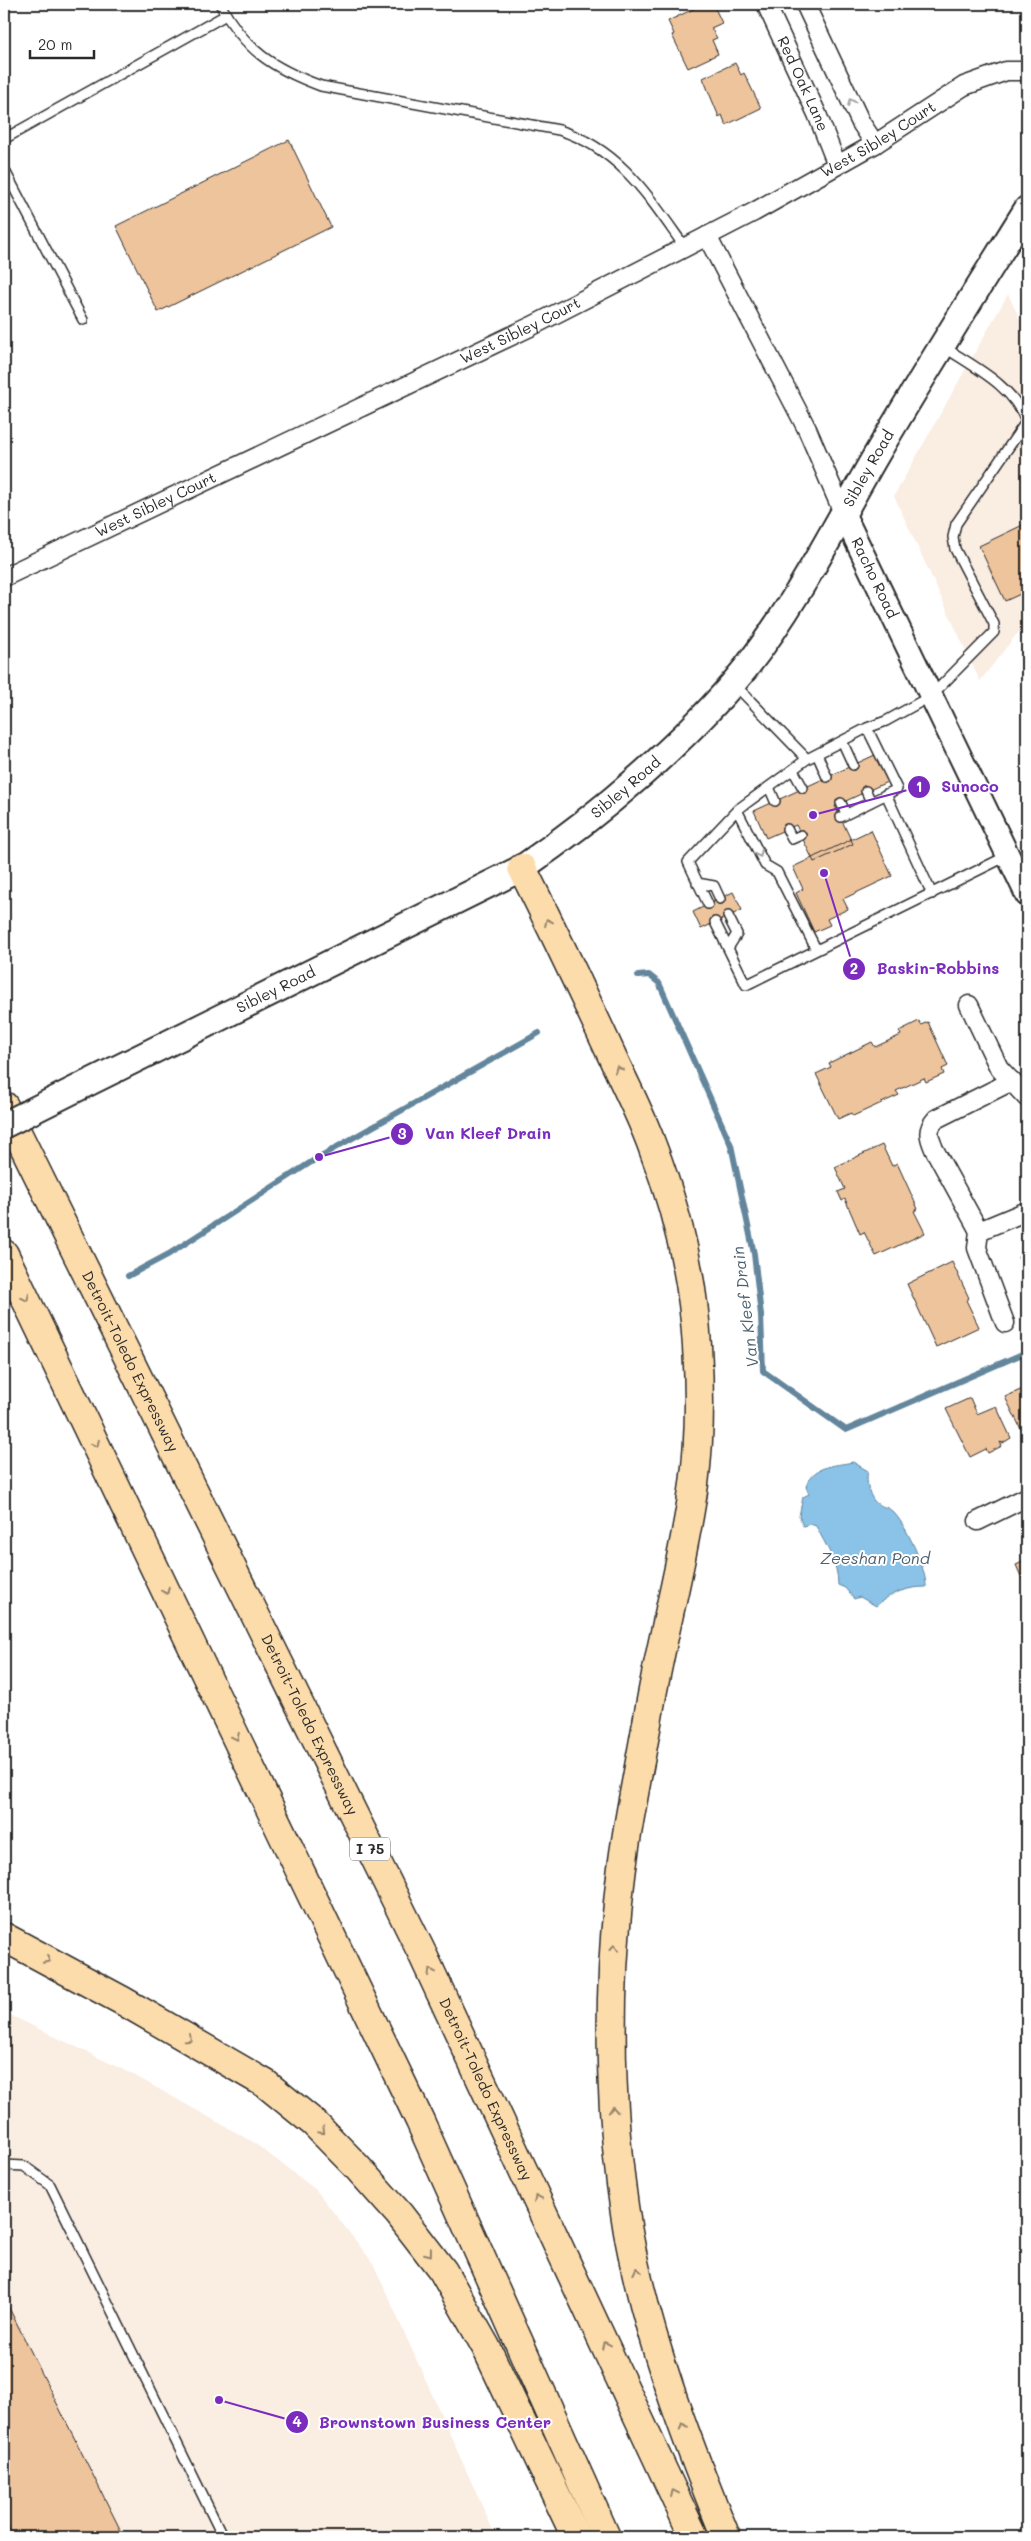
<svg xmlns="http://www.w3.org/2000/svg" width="1031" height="2541" viewBox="0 0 1031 2541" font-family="Mali,sans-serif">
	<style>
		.built { fill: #faede2 }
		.water { fill: #8ac2e8; stroke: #64869c }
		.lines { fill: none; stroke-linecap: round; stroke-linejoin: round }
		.stream { stroke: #64869c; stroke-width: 6 }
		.building { fill: #eec49d; stroke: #2b2b2b }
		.service-casing { stroke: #2b2b2b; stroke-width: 12 }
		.minor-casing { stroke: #2b2b2b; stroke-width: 21 }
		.tertiary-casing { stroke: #2b2b2b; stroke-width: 26 }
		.secondary-casing { stroke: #2b2b2b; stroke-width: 29 }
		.motorway-casing { stroke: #2b2b2b; stroke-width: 31 }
		.service { stroke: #fff; stroke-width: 9 }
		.minor { stroke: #fff; stroke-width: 18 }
		.tertiary { stroke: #fff; stroke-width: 22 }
		.secondary { stroke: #fff; stroke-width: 25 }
		.motorway { stroke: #fddcac; stroke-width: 28 }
		.secondary-bridge-casing { stroke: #2b2b2b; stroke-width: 29; stroke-linecap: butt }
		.secondary-bridge { stroke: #fff; stroke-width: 25 }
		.oneway { stroke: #a0a0a0 }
		.oneway2 { stroke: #94846c }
		.labels { text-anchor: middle; stroke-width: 4; stroke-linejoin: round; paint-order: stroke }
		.shield { fill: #fff; stroke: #6b6b6b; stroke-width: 1 }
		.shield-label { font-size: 14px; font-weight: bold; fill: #2b2b2b }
		.street-label { font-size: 15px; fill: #2b2b2b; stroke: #fff }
		.water-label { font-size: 16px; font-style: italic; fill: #4c606d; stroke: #fff }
		.leader { fill: none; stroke: #7b2cbf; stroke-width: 2 }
		.callout-dot { fill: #7b2cbf; stroke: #fff; stroke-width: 2 }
		.mark-label { font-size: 15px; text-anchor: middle; font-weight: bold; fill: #fff }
		.callout-label { font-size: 16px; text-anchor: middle; font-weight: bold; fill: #7b2cbf; stroke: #fff; stroke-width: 4; stroke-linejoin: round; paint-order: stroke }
	</style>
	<rect width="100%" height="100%" fill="#fff"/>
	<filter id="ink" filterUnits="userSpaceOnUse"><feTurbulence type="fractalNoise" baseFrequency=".02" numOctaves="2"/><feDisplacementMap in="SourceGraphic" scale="10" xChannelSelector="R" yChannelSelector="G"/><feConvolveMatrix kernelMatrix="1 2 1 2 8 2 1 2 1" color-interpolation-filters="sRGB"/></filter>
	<g filter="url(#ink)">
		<path class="built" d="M 1008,294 L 1027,334 L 1027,625 L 1016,635 L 980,681 L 894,496 Z
			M 4,2012 L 132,2074 L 253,2142 L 316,2190 L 373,2263 L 496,2537 L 4,2537 Z"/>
		<path class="water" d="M 853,1462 L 868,1471 C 865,1480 869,1500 879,1505 C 883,1507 888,1507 892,1511 C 905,1522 927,1570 926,1587 C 907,1587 890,1593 876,1606 L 860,1597 L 854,1599 L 845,1588 L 838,1585 C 838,1562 826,1546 816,1526 L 810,1524 L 803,1526 L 799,1516 L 803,1497 L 809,1494 L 806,1487 C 812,1465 834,1466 853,1462 Z"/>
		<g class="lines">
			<path class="stream" d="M 638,976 L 649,975 L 659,983 L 731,1145 L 754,1254 L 761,1315 L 763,1371 L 846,1430 L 1027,1352
				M 128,1276 L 169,1254 L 319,1157 L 539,1033"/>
		</g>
		<path class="building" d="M 704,4 L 713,4 L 722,23 L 711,28 L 717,38 L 712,40 L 718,54 L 688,68 L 672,35 L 674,34 L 668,21 Z
			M 735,63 L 741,75 L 744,73 L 761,108 L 726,125 L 722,115 L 719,117 L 703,78 Z
			M 289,140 L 331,227 L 158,312 L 116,226 Z
			M 1027,523 L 1027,591 L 1005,601 L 979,546 Z
			M 877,754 L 889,781 L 835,806 L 853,844 L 814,862 L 796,825 L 766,838 L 754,811 Z
			M 871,830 L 892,876 L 843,899 L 848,909 L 827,919 L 830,925 L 814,932 L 796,893 L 803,889 L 793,867 Z
			M 733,892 L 742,910 L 701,929 L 693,912 Z
			M 919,1021 L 921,1025 L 928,1022 L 948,1066 L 942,1069 L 944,1074 L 926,1082 L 924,1078 L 896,1091 L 899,1095 L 853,1116 L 851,1113 L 838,1119 L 816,1074 L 831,1067 L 829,1063 L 872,1042 L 875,1047 L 901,1035 L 899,1031 Z
			M 882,1145 L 892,1166 L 897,1163 L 918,1209 L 914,1211 L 925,1233 L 876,1256 L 864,1232 L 860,1234 L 845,1199 L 842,1201 L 838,1192 L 845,1189 L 835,1167 Z
			M 1027,1253 L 1027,1276 L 1018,1257 Z
			M 952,1262 L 969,1298 L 966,1300 L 979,1327 L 936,1347 L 907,1284 Z
			M 1027,1387 L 1027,1431 L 1023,1433 L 1005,1397 Z
			M 970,1398 L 977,1414 L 996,1406 L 1011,1438 L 1003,1443 L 1000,1442 L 1002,1446 L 988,1453 L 986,1449 L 970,1457 L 946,1409 Z
			M 1027,1560 L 1027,1590 L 1016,1565 Z
			M 4,2298 L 124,2537 L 13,2537 L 4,2518 Z"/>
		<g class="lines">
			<defs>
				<path id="service" d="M 220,4 C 245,50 272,68 321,86 L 559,130 C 620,149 649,197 684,246
					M 4,139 L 226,15
					M 4,169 L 83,320
					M 735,685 L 807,759
					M 842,741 L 853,765
					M 817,754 L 827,777
					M 793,770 L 803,788
					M 769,787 L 775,801
					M 866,791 L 871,802
					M 886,794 L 932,894
					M 841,803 L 846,814
					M 737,810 L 765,865 L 777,872 L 816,949
					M 841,817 L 897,789 L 867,728
					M 787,829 L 792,839 L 801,835
					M 697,883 L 714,886 L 720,899
					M 708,904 L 688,862 L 737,810 L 807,759 L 867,728 L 886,721 L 931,696 L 994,632 L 994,624 L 955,549 L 953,537 L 956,524 L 1026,422 C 1014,386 974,367 944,347
					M 715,922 L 746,985 L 1007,856
					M 728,948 L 737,934 L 728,916
					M 4,2165 L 24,2166 L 50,2185 L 223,2537"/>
				<g id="minor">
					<path id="s1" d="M 766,4 L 817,114 L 837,165"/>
					<path d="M 805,4 L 861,123 L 875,144"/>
					<path d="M 707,236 L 807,429 L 844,515"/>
					<path id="s2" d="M 4,577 L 532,326 L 754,212 L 875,144 L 964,86 L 1006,71 L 1027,71"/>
					<path d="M 969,1005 L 999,1068 L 1027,1098"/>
					<path d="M 979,1231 L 934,1149 C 929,1137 926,1130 936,1119 L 1012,1081"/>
					<path d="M 1005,1323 L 977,1248 L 979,1231 L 1027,1211"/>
					<path d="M 978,1521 L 1027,1497"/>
				</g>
				<g id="tertiary">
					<path id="s3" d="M 844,515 L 1027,895"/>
				</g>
				<g id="secondary">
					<path id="s4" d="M 86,1084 L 522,868 C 599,815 687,741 745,669 C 796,604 834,528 875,457 C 924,373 976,291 1027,209"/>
				</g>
				<g id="motorway">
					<path d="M 522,868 C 553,930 583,993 612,1056 C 625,1085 640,1113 651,1143 C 676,1207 693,1276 697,1346 C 700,1391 700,1439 694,1484 C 684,1559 663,1632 650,1706 C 639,1771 624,1837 618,1903 C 607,2013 610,2123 628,2232 C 647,2337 686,2439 726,2537"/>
					<path id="s5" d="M 4,1106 L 421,1951 L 694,2537"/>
					<path d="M 4,1254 L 420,2121 L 606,2537"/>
					<path d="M 4,1937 L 123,2001 L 266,2084 L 314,2123 L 357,2167 L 399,2214 L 443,2271 L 486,2347 L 576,2537"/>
				</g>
			</defs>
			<use href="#service" class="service-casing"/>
			<use href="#minor" class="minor-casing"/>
			<use href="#tertiary" class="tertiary-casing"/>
			<use href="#secondary" class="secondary-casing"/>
			<use href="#motorway" class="motorway-casing"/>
			<use href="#service" class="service"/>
			<use href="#minor" class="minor"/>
			<use href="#tertiary" class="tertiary"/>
			<use href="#secondary" class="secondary"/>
			<use href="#motorway" class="motorway"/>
			<defs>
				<path id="secondary-bridge" d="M 4,1125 L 86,1084"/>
			</defs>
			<use href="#secondary-bridge" class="secondary-bridge-casing"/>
			<use href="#secondary-bridge" class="secondary-bridge"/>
		</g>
		<defs><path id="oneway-chevron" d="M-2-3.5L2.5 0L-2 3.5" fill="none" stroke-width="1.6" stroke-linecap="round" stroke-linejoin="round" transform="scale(1.25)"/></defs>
		<g class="oneway">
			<use href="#oneway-chevron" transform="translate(851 102) rotate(-115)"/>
			<use href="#oneway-chevron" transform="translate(759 854) rotate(64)"/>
		</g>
		<g class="oneway2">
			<use href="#oneway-chevron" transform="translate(548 922) rotate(-116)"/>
			<use href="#oneway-chevron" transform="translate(618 1069) rotate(-114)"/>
			<use href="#oneway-chevron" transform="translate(26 1298) rotate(64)"/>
			<use href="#oneway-chevron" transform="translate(96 1444) rotate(64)"/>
			<use href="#oneway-chevron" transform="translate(166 1591) rotate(64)"/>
			<use href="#oneway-chevron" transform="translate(236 1737) rotate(64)"/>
			<use href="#oneway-chevron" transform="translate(614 1948) rotate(-87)"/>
			<use href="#oneway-chevron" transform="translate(47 1960) rotate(28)"/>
			<use href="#oneway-chevron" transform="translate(431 1972) rotate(-115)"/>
			<use href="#oneway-chevron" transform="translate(189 2039) rotate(30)"/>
			<use href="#oneway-chevron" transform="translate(613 2110) rotate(-93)"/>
			<use href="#oneway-chevron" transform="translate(322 2131) rotate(45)"/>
			<use href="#oneway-chevron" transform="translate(537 2198) rotate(-115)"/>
			<use href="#oneway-chevron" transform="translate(429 2253) rotate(52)"/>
			<use href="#oneway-chevron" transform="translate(637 2271) rotate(-103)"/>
			<use href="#oneway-chevron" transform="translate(606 2345) rotate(-115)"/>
			<use href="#oneway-chevron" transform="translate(683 2426) rotate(-111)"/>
			<use href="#oneway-chevron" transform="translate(674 2493) rotate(-115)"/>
		</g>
	</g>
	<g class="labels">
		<rect class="shield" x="350" y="1837.5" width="40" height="23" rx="4"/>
		<g class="shield-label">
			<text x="370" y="1854">I 75</text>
		</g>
		<g class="street-label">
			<text dy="5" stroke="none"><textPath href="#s1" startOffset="88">Red Oak Lane</textPath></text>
			<text dy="5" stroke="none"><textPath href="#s2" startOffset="978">West Sibley Court</textPath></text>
			<text dy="5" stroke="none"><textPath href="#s2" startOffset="572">West Sibley Court</textPath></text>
			<text dy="5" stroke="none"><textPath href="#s4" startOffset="1022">Sibley Road</textPath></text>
			<text dy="5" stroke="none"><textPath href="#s2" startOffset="168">West Sibley Court</textPath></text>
			<text dy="5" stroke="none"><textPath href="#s3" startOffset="70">Racho Road</textPath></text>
			<text dy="5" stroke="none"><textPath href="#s4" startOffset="618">Sibley Road</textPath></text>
			<text dy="5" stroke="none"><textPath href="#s4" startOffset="212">Sibley Road</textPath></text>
			<text dy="5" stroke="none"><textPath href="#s5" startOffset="285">Detroit-Toledo Expressway</textPath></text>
			<text dy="5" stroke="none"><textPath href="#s5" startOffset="690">Detroit-Toledo Expressway</textPath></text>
			<text dy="5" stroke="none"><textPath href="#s5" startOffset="1095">Detroit-Toledo Expressway</textPath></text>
		</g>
		<g class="water-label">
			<text transform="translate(745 1307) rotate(-97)" y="6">Van Kleef Drain</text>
			<text x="875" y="1564">Zeeshan Pond</text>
		</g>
	</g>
	<path class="leader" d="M813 815L919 787M824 873L854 969M319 1157L402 1134M219 2400L297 2422"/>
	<g class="callout-dot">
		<circle cx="813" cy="815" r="5"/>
		<circle cx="824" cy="873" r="5"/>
		<circle cx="319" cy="1157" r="5"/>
		<circle cx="219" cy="2400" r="5"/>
		<circle cx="919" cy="787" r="12"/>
		<circle cx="854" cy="969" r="12"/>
		<circle cx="402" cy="1134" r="12"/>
		<circle cx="297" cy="2422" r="12"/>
	</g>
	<g class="mark-label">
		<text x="919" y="792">1</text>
		<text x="854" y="974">2</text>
		<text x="402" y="1139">3</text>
		<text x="297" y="2427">4</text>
	</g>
	<g class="callout-label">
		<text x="970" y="792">Sunoco</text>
		<text x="938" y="974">Baskin-Robbins</text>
		<text x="488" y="1139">Van Kleef Drain</text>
		<text x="435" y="2428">Brownstown Business Center</text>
	</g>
	<rect width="1031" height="2541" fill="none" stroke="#fff" stroke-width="20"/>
	<rect x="10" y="10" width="1011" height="2521" fill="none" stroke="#2b2b2b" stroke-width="2" filter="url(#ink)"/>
	<path d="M30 50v8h64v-8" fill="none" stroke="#2b2b2b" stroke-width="2.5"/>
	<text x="38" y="50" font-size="15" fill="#2b2b2b" stroke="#ffffff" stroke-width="4" paint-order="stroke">20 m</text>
</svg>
